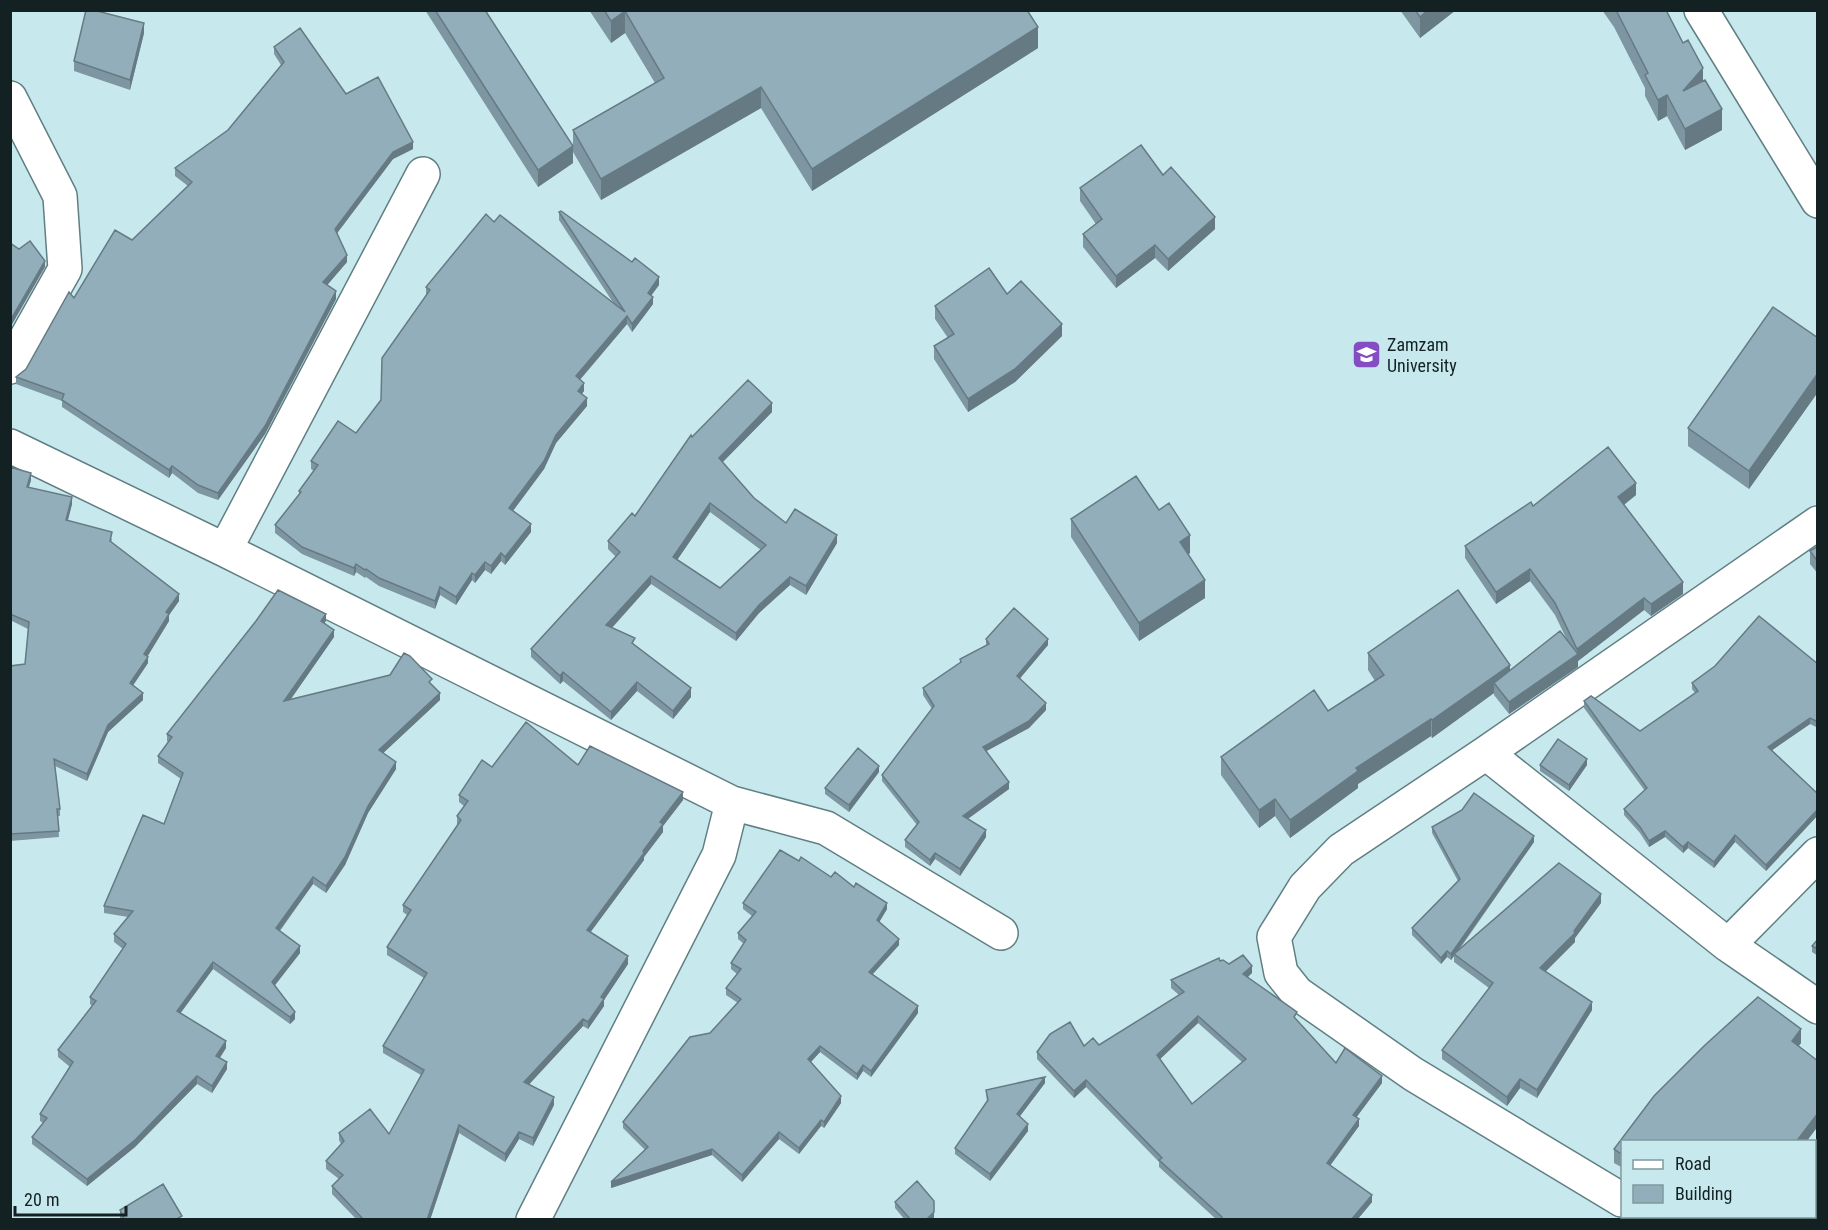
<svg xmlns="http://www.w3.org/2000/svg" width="1828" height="1230" viewBox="0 0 1828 1230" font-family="'Roboto Condensed',sans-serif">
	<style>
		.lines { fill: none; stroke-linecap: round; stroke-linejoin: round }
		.minor-casing { stroke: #607f83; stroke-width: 36 }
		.minor { stroke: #fff; stroke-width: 33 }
		.wall { fill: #7e96a1; fill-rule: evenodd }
		.shaded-wall { fill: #667a83 }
		.building { fill: #92aebb; stroke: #667a83; stroke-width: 1.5; fill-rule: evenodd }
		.labels { text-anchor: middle; stroke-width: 4.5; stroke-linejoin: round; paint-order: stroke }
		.poi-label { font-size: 18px; fill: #142123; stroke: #c7e9ee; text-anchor: start }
	</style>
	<rect width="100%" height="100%" fill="#c7e9ee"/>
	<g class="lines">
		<defs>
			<path id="minor" d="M 1701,10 L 1818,201
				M 10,98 L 60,196 L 65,269 L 10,367
				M 10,446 L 225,550 L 732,803
				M 225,550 L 423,174
				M 1486,753 L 1728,945
				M 1818,854 L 1728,945 L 1818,1007
				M 1622,1200 L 1413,1074 L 1297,993 L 1281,973 L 1274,937 L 1305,887 L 1341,850 L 1486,753 L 1818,523
				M 1646,1216 L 1650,1220
				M 533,1220 L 719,855 L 732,803 L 826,828 L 1001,933"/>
		</defs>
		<use href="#minor" class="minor-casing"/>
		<use href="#minor" class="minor"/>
	</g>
	<path class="wall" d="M 425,10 L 485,10 L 573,146 L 573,130 L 655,83 L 625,33 L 611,43 L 589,10 L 1027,10 L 1038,48 L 812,191 L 761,108 L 601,200 L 573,152 L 573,163 L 538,187 Z
		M 1400,10 L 1456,10 L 1420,38 Z
		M 1602,10 L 1666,10 L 1703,81 L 1722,130 L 1685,150 L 1667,116 L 1658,121 L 1645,96 L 1645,88 L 1614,27 Z
		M 144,33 L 130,90 L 74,71 L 74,61 Z
		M 274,47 L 346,94 L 413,149 L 393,159 L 337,233 L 347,262 L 327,285 L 336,299 L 265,434 L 218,500 L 198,493 L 172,473 L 169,478 L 62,407 L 62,401 L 16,384 L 16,377 L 26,369 L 74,298 L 188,186 L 175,176 L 175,168 L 228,130 L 281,65 L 274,54 Z
		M 1163,175 L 1215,229 L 1168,271 L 1155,258 L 1116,288 L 1083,247 L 1083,234 L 1096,224 L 1080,201 L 1080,188 Z
		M 559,212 L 659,285 L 651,295 L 653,304 L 632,332 L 627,324 L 580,380 L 584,391 L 582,394 L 587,406 L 556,443 L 544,469 L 513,511 L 531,532 L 505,565 L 501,561 L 491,574 L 485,570 L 475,583 L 472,580 L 456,605 L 440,595 L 435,609 L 379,586 L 366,577 L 365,578 L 356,572 L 354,576 L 302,554 L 275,533 L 275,525 L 299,495 L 299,491 L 314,471 L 311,469 L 311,461 L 356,433 L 381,400 L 426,295 L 426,287 L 494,222 L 614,304 L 559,220 Z
		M 1007,294 L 1062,336 L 1015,382 L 968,412 L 934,359 L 934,346 L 948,338 L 935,319 L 935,306 Z
		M 1818,338 L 1818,392 L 1749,489 L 1688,446 L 1688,428 Z
		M 772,412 L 722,462 L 754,498 L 786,523 L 837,543 L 806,595 L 790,585 L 759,613 L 736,641 L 651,584 L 612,628 L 635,645 L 691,697 L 673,719 L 637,691 L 611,720 L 563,681 L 560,684 L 531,657 L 531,649 L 616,557 L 608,549 L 608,541 L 635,516 L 692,437 ZM 710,512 L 761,550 L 720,588 L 677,560 Z
		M 10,467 L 31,480 L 29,487 L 72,504 L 68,520 L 112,539 L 111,543 L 179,601 L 169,615 L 169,621 L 147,656 L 148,663 L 133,685 L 143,700 L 108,732 L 87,781 L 55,766 L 60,809 L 60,816 L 58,816 L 59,837 L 10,841 L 10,666 L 25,664 L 28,629 L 10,620 Z
		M 1636,495 L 1624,505 L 1683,594 L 1651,616 L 1644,610 L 1578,661 L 1578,667 L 1509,714 L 1494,695 L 1494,693 L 1432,738 L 1431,736 L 1358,784 L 1358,788 L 1290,838 L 1275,816 L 1259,828 L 1221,775 L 1221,757 L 1328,711 L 1375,681 L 1368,670 L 1368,653 L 1510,671 L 1567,640 L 1555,615 L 1530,581 L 1496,604 L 1465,558 L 1465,546 L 1533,506 Z
		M 1159,510 L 1190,553 L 1188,555 L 1205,598 L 1139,641 L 1071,537 L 1071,519 Z
		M 1818,546 L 1818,574 L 1810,564 L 1810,551 Z
		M 326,621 L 324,623 L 334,637 L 290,700 L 432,685 L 440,700 L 383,753 L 396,769 L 368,813 L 345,865 L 326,893 L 313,884 L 280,931 L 300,953 L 275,985 L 295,1019 L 290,1024 L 213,969 L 180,1013 L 226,1048 L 220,1058 L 227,1069 L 212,1093 L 197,1084 L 135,1147 L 87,1186 L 32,1144 L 32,1137 L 43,1123 L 40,1121 L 40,1114 L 70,1067 L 58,1057 L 58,1050 L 92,1006 L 90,1004 L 90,997 L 123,949 L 114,942 L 114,934 L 128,917 L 104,913 L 104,906 L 164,824 L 181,779 L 158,763 L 158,756 L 168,742 L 167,741 L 167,734 Z
		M 986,639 L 1048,645 L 1020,678 L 1046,710 L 1029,728 L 986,751 L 1009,789 L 968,819 L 986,837 L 960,876 L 935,859 L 930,866 L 905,847 L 905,840 L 917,825 L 882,781 L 882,775 L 932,709 L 923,695 L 923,688 L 960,663 L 960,659 L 986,646 Z
		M 1818,664 L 1818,728 L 1810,724 L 1772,750 L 1818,794 L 1818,815 L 1766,871 L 1735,842 L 1714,868 L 1688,848 L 1683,853 L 1665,837 L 1649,847 L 1640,833 L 1624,815 L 1624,809 L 1645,791 L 1584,708 L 1584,701 L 1640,731 L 1695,693 L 1692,689 L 1692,683 Z
		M 578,765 L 683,800 L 663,826 L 663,832 L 644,857 L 644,860 L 590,932 L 628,964 L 604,1000 L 604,1006 L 588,1029 L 583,1026 L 528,1085 L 554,1105 L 533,1146 L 519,1139 L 505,1162 L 459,1133 L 430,1220 L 357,1220 L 332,1194 L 332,1186 L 339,1179 L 326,1169 L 326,1161 L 341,1144 L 339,1140 L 339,1133 L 389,1134 L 421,1075 L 383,1053 L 383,1046 L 424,978 L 387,955 L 387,947 L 407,915 L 403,912 L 403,905 L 458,825 L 457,824 L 457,816 L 464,806 L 459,802 L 459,795 L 492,767 Z
		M 1540,765 L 1587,765 L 1569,791 L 1540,771 Z
		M 879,772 L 849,812 L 825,794 L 825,788 Z
		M 1432,827 L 1534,842 L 1459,950 L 1601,903 L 1575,938 L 1575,942 L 1545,972 L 1592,1010 L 1537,1098 L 1520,1088 L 1507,1106 L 1442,1059 L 1442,1050 L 1489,988 L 1454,962 L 1454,956 L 1451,960 L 1447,957 L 1441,964 L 1412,935 L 1412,928 L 1458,881 L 1432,833 Z
		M 799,861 L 831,877 L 854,887 L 887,909 L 879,922 L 899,945 L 873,974 L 918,1013 L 871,1077 L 863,1071 L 857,1080 L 820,1052 L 811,1062 L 841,1103 L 824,1128 L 821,1126 L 799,1154 L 779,1139 L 742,1182 L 712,1155 L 611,1188 L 645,1150 L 623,1128 L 623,1122 L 710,1033 L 738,1003 L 726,995 L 726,988 L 737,974 L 731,969 L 731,963 L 744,944 L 738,939 L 738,933 L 752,916 L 743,909 L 743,903 Z
		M 1818,939 L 1818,956 L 1812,952 L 1812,946 Z
		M 1229,964 L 1252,973 L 1248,977 L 1297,1020 L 1336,1063 L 1382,1083 L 1356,1117 L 1359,1126 L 1330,1165 L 1372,1202 L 1357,1220 L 1217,1220 L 1159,1167 L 1159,1162 L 1086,1087 L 1074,1098 L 1037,1059 L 1037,1052 L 1099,1045 L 1179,995 L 1171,988 L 1171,980 ZM 1198,1023 L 1242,1062 L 1192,1104 L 1160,1059 Z
		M 1758,997 L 1801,1029 L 1801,1043 L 1798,1046 L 1818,1061 L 1818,1126 L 1806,1142 L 1623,1142 L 1623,1168 L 1614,1163 L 1614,1149 L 1654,1096 L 1704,1046 Z
		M 1045,1083 L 1020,1116 L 1028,1131 L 990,1181 L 955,1154 L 955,1148 L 987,1102 L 986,1090 Z
		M 895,1202 L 934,1218 L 933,1220 L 905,1220 L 895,1208 Z
		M 120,1210 L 182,1220 L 120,1220 Z
		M 1693,1216 L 1730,1216 L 1728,1220 L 1697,1220 Z
		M 1737,1216 L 1815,1216 L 1818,1220 L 1741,1220 Z"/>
	<path class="shaded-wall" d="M 1428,10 L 1456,10 L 1420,38 L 1420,17 Z
		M 625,11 L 625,33 L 611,43 L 611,21 Z
		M 144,23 L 144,33 L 130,90 L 130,80 Z
		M 1038,27 L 1038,48 L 812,191 L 812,169 Z
		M 1703,68 L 1703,89 L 1683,91 Z
		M 761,87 L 761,108 L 601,200 L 601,179 Z
		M 1667,95 L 1667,116 L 1658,121 L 1658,100 Z
		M 1722,109 L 1722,130 L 1685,150 L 1685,129 Z
		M 413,142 L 413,149 L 393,159 L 335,236 L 335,229 L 393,152 Z
		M 573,146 L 573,163 L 538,187 L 538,170 Z
		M 1215,217 L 1215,229 L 1168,271 L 1168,259 Z
		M 1155,245 L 1155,258 L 1116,288 L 1116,276 Z
		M 347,255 L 347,262 L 323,290 L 323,282 Z
		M 45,261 L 45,267 L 10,328 L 10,321 Z
		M 659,277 L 659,285 L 648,300 L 648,293 Z
		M 336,291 L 336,299 L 265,434 L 218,500 L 218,493 Z
		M 653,297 L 653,304 L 632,332 L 632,324 Z
		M 627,316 L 627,324 L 576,384 L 576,376 Z
		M 1062,324 L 1062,336 L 1015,382 L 968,412 L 968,399 Z
		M 1818,373 L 1818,392 L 1749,489 L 1749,471 Z
		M 584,383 L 584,391 L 578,398 L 578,391 Z
		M 587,398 L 587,406 L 556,443 L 544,469 L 509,516 L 509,508 L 556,435 Z
		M 772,403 L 772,412 L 719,466 L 719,458 Z
		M 172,466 L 172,473 L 169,478 L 169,470 Z
		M 31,473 L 31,480 L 27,493 L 27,487 Z
		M 1636,483 L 1636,495 L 1618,509 L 1618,497 Z
		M 72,497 L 72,504 L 66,527 L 66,520 Z
		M 710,503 L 710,512 L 673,566 L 673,557 Z
		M 531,524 L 531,532 L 505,565 L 505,557 Z
		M 837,535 L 837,543 L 806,595 L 806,586 Z
		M 1190,535 L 1190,553 L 1180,560 L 1180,542 Z
		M 501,553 L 501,561 L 491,574 L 491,566 Z
		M 485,562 L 485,570 L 475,583 L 475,575 Z
		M 356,564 L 356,572 L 354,576 L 354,568 Z
		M 1530,569 L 1530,581 L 1496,604 L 1496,592 Z
		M 472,573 L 472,580 L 456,605 L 456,597 Z
		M 651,576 L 651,584 L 606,634 L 606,625 Z
		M 790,577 L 790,585 L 759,613 L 736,641 L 736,633 L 759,605 Z
		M 1205,580 L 1205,598 L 1139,641 L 1139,623 Z
		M 1683,582 L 1683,594 L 1651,616 L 1651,604 Z
		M 440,587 L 440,595 L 435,609 L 435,601 Z
		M 179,594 L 179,601 L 169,615 L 169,621 L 146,659 L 148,657 L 148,663 L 130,690 L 130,683 L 166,612 Z
		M 1644,598 L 1644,610 L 1578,661 L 1578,667 L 1509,714 L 1509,702 L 1577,655 L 1577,649 Z
		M 326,614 L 326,621 L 321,628 L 321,621 Z
		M 334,630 L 334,637 L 284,709 L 284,701 Z
		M 1048,639 L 1048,645 L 1017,682 L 1017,676 Z
		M 1510,665 L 1510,682 L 1494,683 L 1494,693 L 1432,738 L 1432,720 Z
		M 563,672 L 563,681 L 560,684 L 560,676 Z
		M 637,682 L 637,691 L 611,720 L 611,712 Z
		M 691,688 L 691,697 L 673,719 L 673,711 Z
		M 143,693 L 143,700 L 108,732 L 87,781 L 87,774 L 108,725 Z
		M 440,693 L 440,700 L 379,757 L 379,750 Z
		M 1046,703 L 1046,710 L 1029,728 L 983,753 L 983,747 Z
		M 1810,718 L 1810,724 L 1768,753 L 1768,747 Z
		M 1431,719 L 1431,736 L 1358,784 L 1358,788 L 1290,838 L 1290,820 L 1356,768 Z
		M 1587,759 L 1587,765 L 1569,791 L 1569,785 Z
		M 396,762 L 396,769 L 368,813 L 345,865 L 326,893 L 326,886 L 368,806 Z
		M 879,766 L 879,772 L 849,812 L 849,805 Z
		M 1009,782 L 1009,789 L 963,822 L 963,816 Z
		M 683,792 L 683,800 L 663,826 L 663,832 L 644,857 L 644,860 L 587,937 L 587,930 L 643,851 L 660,822 Z
		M 1275,799 L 1275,816 L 1259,828 L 1259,810 Z
		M 1818,809 L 1818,815 L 1766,871 L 1766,865 Z
		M 986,830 L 986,837 L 960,876 L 960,869 Z
		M 1665,831 L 1665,837 L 1649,847 L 1649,841 Z
		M 1735,835 L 1735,842 L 1714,868 L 1714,862 Z
		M 1534,836 L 1534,842 L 1455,954 L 1454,954 L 1454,956 L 1451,960 L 1451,954 Z
		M 1688,842 L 1688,848 L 1683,853 L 1683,847 Z
		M 935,853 L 935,859 L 930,866 L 930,860 Z
		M 313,877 L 313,884 L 276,935 L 276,928 Z
		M 1601,894 L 1601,903 L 1575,938 L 1575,942 L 1540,977 L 1540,968 L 1574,931 Z
		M 887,903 L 887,909 L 877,926 L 877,920 Z
		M 899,939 L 899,945 L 869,978 L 869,972 Z
		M 300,946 L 300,953 L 272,989 L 272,982 Z
		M 1447,951 L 1447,957 L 1441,964 L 1441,958 Z
		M 628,956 L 628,964 L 604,1000 L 604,1006 L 588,1029 L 588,1022 L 601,997 Z
		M 213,962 L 213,969 L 177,1018 L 177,1011 Z
		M 1252,966 L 1252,973 L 1243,981 L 1243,974 Z
		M 1592,1002 L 1592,1010 L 1537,1098 L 1537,1090 Z
		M 918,1006 L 918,1013 L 871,1077 L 871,1071 Z
		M 295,1012 L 295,1019 L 290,1024 L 290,1017 Z
		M 1198,1016 L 1198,1023 L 1157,1062 L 1157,1055 Z
		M 583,1019 L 583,1026 L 524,1090 L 524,1082 Z
		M 1801,1029 L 1801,1043 L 1792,1055 L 1792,1041 Z
		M 226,1041 L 226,1048 L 216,1063 L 216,1056 Z
		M 820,1046 L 820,1052 L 808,1065 L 808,1059 Z
		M 227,1062 L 227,1069 L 212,1093 L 212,1086 Z
		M 863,1065 L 863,1071 L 857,1080 L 857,1074 Z
		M 197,1076 L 197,1084 L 135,1147 L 87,1186 L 87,1179 Z
		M 1382,1076 L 1382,1083 L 1353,1122 L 1353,1115 Z
		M 1045,1077 L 1045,1083 L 1017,1120 L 1017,1114 Z
		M 1520,1079 L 1520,1088 L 1507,1106 L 1507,1097 Z
		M 1086,1080 L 1086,1087 L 1074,1098 L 1074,1091 Z
		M 841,1096 L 841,1103 L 824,1128 L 824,1122 Z
		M 554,1097 L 554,1105 L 533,1146 L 533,1138 Z
		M 1818,1113 L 1818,1126 L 1806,1142 L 1796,1142 Z
		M 1359,1119 L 1359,1126 L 1327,1170 L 1327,1163 Z
		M 821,1120 L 821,1126 L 799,1154 L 799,1148 Z
		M 1028,1124 L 1028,1131 L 990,1181 L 990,1174 Z
		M 459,1125 L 459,1133 L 430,1220 L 427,1220 Z
		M 519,1132 L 519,1139 L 505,1162 L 505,1154 Z
		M 779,1132 L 779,1139 L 742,1182 L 742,1175 Z
		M 712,1149 L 712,1155 L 611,1188 L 611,1182 Z
		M 1372,1195 L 1372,1202 L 1357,1220 L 1351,1220 Z
		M 934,1212 L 934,1218 L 933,1220 L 926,1220 Z
		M 1720,1216 L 1730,1216 L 1728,1220 L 1718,1220 Z"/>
	<path class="building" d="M 86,10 L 93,10 L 144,23 L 130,80 L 74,61 Z
		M 435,10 L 485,10 L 573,146 L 538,170 Z
		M 604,10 L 1027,10 L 1038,27 L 812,169 L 761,87 L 601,179 L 573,130 L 664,78 L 625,11 L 611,21 Z
		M 1415,10 L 1428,10 L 1420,17 Z
		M 1616,10 L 1666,10 L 1683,43 L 1688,40 L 1703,68 L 1683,91 L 1705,80 L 1722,109 L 1685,129 L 1667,95 L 1658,100 L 1645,75 L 1648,73 Z
		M 300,28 L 346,94 L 378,77 L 413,142 L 393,152 L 335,229 L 347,255 L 323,282 L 336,291 L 265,426 L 218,493 L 198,485 L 172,466 L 169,470 L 62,400 L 64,394 L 16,377 L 26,369 L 69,292 L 74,298 L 115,230 L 132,240 L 192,182 L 175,168 L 228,130 L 284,62 L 274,47 Z
		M 1141,145 L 1163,175 L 1171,167 L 1215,217 L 1168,259 L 1155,245 L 1116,276 L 1083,234 L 1102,219 L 1080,188 Z
		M 561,211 L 632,262 L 635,258 L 659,277 L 648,293 L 653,297 L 632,324 L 627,316 L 576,376 L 584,383 L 578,391 L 587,398 L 556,435 L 544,461 L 509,508 L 531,524 L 505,557 L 501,553 L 491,566 L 485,562 L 475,575 L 472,573 L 456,597 L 440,587 L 435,601 L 379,578 L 366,569 L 365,570 L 356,564 L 354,568 L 302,547 L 275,525 L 301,492 L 299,491 L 318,465 L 311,461 L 338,421 L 356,433 L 381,400 L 382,358 L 430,290 L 426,287 L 486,214 L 494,222 L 500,215 L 625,312 L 559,212 Z
		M 30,241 L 45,261 L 10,321 L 10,243 L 19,249 Z
		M 989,268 L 1007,294 L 1021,281 L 1062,324 L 1015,369 L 968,399 L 934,346 L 954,334 L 935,306 Z
		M 1773,307 L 1818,338 L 1818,373 L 1749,471 L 1688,428 Z
		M 748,380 L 772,403 L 719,458 L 754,498 L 786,523 L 795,509 L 837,535 L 806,586 L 790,577 L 759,605 L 736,633 L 651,576 L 606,625 L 635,638 L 632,643 L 691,688 L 673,711 L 637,682 L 611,712 L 563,672 L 560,676 L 531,649 L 620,552 L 608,541 L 632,513 L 635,516 L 691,435 L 692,437 ZM 710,503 L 766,545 L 720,588 L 673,557 Z
		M 1608,447 L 1636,483 L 1618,497 L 1683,582 L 1651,604 L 1644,598 L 1577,649 L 1555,603 L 1530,569 L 1496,592 L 1465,546 L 1531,502 L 1533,506 Z
		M 10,467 L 31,473 L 27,487 L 72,497 L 66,520 L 112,532 L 110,541 L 179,594 L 166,612 L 169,614 L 144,654 L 148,657 L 130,683 L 143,693 L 108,725 L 87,774 L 54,759 L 60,809 L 57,809 L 59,831 L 10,834 L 10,666 L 25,664 L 29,622 L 10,614 Z
		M 1136,476 L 1159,510 L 1169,503 L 1190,535 L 1180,542 L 1205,580 L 1139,623 L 1071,519 Z
		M 1818,546 L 1818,562 L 1810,551 Z
		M 278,590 L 326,614 L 321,621 L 334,630 L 284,701 L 390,675 L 404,653 L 410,656 L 432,679 L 429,682 L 440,693 L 379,750 L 396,762 L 368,806 L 345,857 L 326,886 L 313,877 L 276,928 L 300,946 L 272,982 L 295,1012 L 290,1017 L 213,962 L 177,1011 L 226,1041 L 216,1056 L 227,1062 L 212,1086 L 197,1076 L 135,1140 L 87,1179 L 32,1137 L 47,1118 L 40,1114 L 73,1062 L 58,1050 L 96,1001 L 90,997 L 126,944 L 114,934 L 133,911 L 104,906 L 143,815 L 164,824 L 183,773 L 158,756 L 172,737 L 167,734 L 256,621 Z
		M 1458,590 L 1510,665 L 1432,720 L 1431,719 L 1356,768 L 1358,771 L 1290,820 L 1275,799 L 1259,810 L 1221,757 L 1314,690 L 1328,711 L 1384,675 L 1368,653 Z
		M 1014,608 L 1048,639 L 1017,676 L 1046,703 L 1029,721 L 983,747 L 1009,782 L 963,816 L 986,830 L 960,869 L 935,853 L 930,860 L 905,840 L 919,822 L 882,775 L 934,706 L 923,688 L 961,662 L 960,659 L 989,644 L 986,639 Z
		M 1759,616 L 1818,664 L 1818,722 L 1810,718 L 1768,747 L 1818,794 L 1818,809 L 1766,865 L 1735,835 L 1714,862 L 1688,842 L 1683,847 L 1665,831 L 1649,841 L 1640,827 L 1624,809 L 1647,788 L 1584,701 L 1591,696 L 1640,731 L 1698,691 L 1692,683 L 1715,666 Z
		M 1560,631 L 1578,654 L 1509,702 L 1494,683 Z
		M 526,722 L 578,765 L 590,746 L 683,792 L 660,822 L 663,824 L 643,851 L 644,853 L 587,930 L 628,956 L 601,997 L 604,999 L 588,1022 L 583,1019 L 524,1082 L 554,1097 L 533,1138 L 519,1132 L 505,1154 L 459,1125 L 427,1220 L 364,1220 L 332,1186 L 343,1175 L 326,1161 L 344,1141 L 339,1133 L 370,1109 L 389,1134 L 424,1070 L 383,1046 L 427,973 L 387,947 L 411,910 L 403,905 L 461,820 L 457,816 L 468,801 L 459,795 L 482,760 L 492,767 Z
		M 1558,739 L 1587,759 L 1569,785 L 1540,765 Z
		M 858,748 L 879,766 L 849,805 L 825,788 Z
		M 1474,793 L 1534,836 L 1451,954 L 1447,951 L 1441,958 L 1412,928 L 1460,879 L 1432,827 L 1462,810 Z
		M 780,850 L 799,861 L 801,857 L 831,877 L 835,872 L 854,887 L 856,883 L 887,903 L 877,920 L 899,939 L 869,972 L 918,1006 L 871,1071 L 863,1065 L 857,1074 L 820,1046 L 808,1059 L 841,1096 L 824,1122 L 821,1120 L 799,1148 L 779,1132 L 742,1175 L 712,1149 L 611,1182 L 648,1147 L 623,1122 L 690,1037 L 710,1033 L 741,999 L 726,988 L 741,969 L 731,963 L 746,940 L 738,933 L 756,912 L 743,903 Z
		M 1559,863 L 1601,894 L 1574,931 L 1575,933 L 1540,968 L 1592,1002 L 1537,1090 L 1520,1079 L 1507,1097 L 1442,1050 L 1493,983 L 1454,954 Z
		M 1818,939 L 1818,949 L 1812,946 Z
		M 1243,955 L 1252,966 L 1243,974 L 1297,1012 L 1294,1017 L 1336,1063 L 1345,1048 L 1382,1076 L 1353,1115 L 1359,1119 L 1327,1163 L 1372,1195 L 1351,1220 L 1221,1220 L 1222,1217 L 1159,1160 L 1162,1158 L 1086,1080 L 1074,1091 L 1037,1052 L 1050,1034 L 1070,1022 L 1084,1046 L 1093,1038 L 1099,1045 L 1184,992 L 1171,980 L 1219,958 L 1220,961 L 1223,960 L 1229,964 ZM 1198,1016 L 1246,1059 L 1192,1104 L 1157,1055 Z
		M 1758,997 L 1801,1029 L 1792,1041 L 1818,1061 L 1818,1113 L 1796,1142 L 1623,1142 L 1623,1155 L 1614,1149 L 1654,1096 L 1704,1046 Z
		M 1045,1077 L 1017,1114 L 1028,1124 L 990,1174 L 955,1148 L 988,1100 L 986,1090 Z
		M 917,1181 L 934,1201 L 934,1212 L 926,1220 L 911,1220 L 895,1202 Z
		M 163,1184 L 182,1216 L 175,1220 L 125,1220 L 120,1210 Z
		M 1815,1199 L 1818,1201 L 1818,1220 L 1759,1220 L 1755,1216 L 1815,1216 Z
		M 1711,1216 L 1720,1216 L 1718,1220 L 1715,1220 Z"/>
	<defs>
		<symbol id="university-square" viewBox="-11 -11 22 22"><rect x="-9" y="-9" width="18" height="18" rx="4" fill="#844dc4" stroke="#c7e9ee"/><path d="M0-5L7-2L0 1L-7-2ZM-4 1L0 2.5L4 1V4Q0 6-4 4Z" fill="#fff"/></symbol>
	</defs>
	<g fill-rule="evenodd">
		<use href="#university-square" x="1350" y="338" width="33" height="33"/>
	</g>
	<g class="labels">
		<g class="poi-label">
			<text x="1387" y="351">Zamzam<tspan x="1387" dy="21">University</tspan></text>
		</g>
	</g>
	<rect width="1828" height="1230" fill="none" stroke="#142123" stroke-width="24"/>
	<rect x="1621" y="1140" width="195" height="78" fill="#c7e9ee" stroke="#7f999d" stroke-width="1.5"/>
	<rect x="1633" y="1160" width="30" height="9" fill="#ffffff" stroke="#7f999d" stroke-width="1.5"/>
	<text x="1675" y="1170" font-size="18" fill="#142123">Road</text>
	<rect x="1633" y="1185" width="30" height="18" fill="#92aebb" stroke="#7f999d" stroke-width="1.5"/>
	<text x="1675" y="1200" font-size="18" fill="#142123">Building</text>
	<path d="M15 1206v9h111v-9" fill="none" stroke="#142123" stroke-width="3"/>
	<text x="24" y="1206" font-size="18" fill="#142123" stroke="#c7e9ee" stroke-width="4.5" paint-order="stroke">20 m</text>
</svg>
